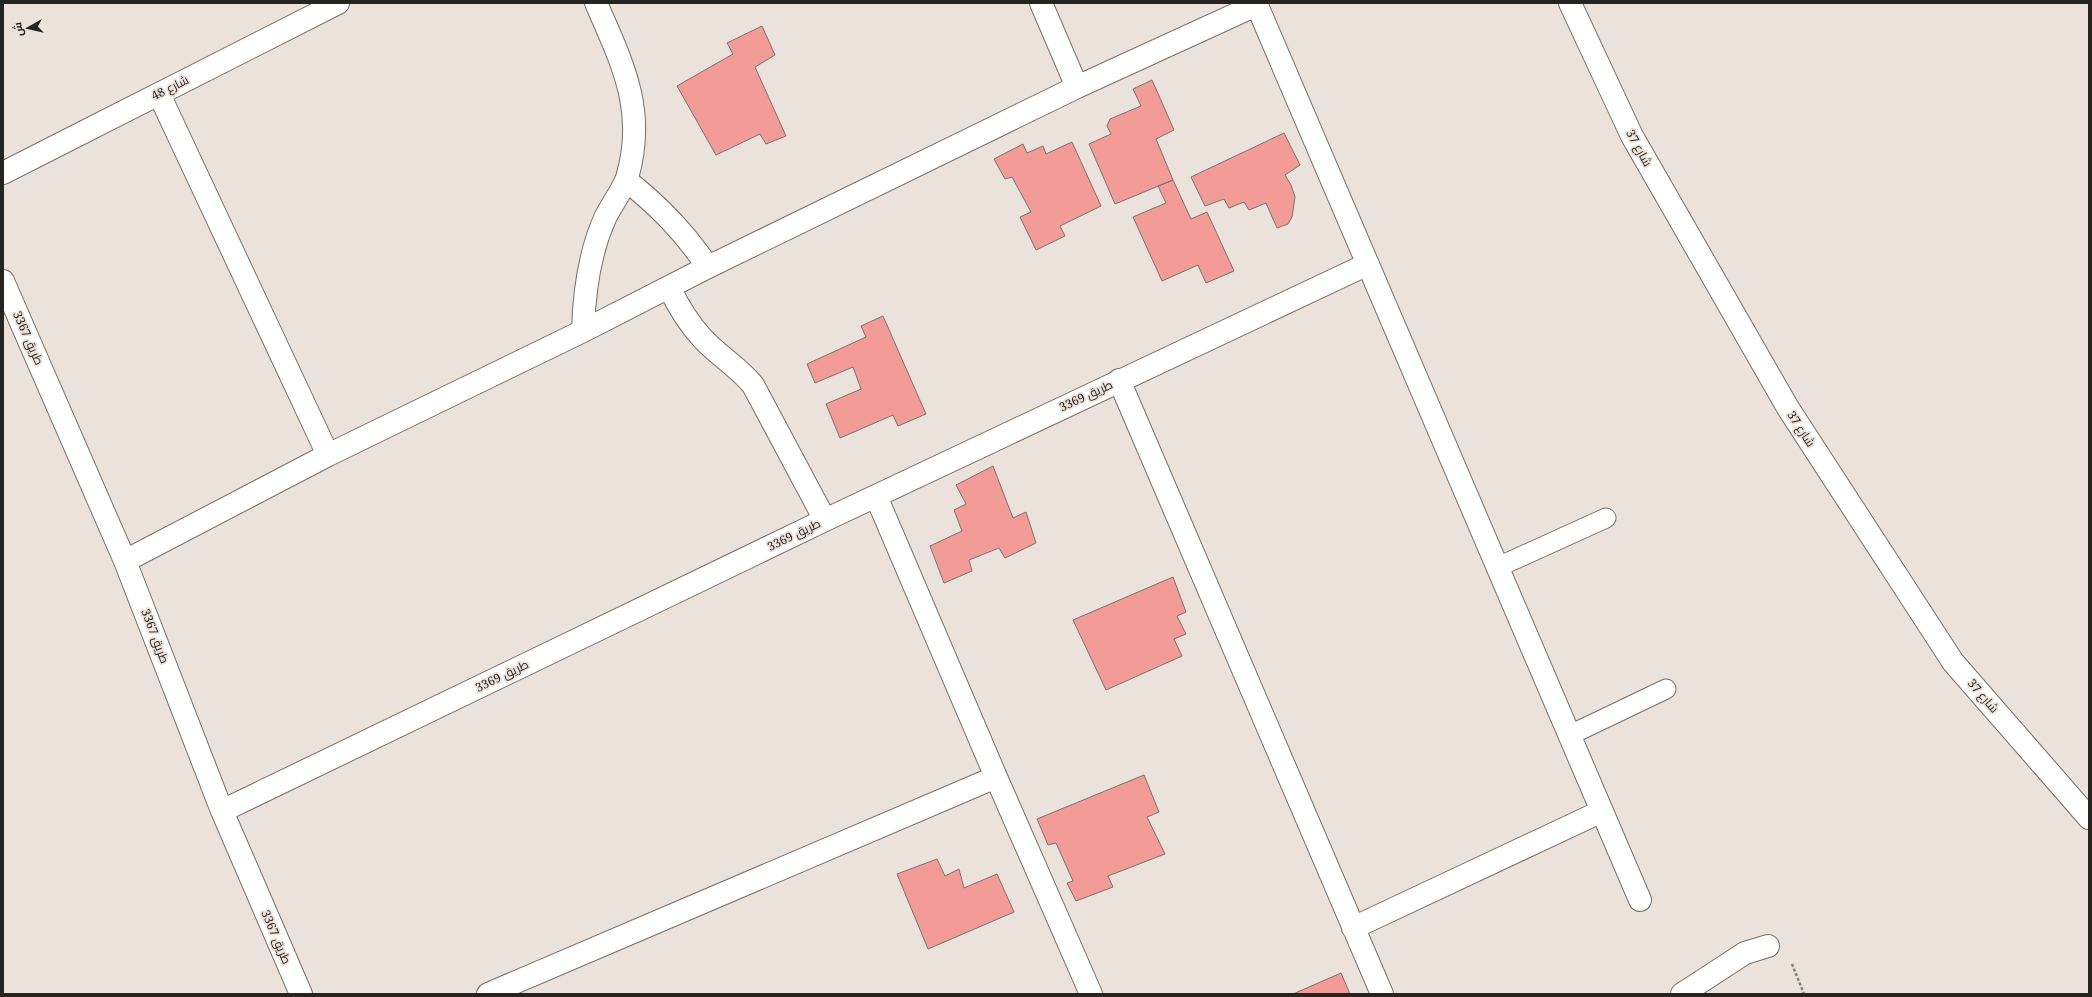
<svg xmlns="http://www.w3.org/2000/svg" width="2092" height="997" viewBox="0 0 2092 997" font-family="'Noto Serif',Cairo,serif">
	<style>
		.building { fill: #f39b97; stroke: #7b7170 }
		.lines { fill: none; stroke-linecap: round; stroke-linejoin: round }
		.service-casing { stroke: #766f69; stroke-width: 21 }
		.minor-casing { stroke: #766f69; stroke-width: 24 }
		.tertiary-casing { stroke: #766f69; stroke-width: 24 }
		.path { stroke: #85807b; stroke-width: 2.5; stroke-dasharray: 3 2; stroke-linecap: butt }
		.service { stroke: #fff; stroke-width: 19 }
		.minor { stroke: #fff; stroke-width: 22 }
		.tertiary { stroke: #fff; stroke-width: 22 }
		.labels { text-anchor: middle; stroke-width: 3.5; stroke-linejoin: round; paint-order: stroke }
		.street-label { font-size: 12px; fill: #262421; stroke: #eae2db }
	</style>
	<rect width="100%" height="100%" fill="#eae2db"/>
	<path class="building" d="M 762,26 L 775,55 L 755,67 L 786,136 L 766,144 L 760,134 L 716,155 L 677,86 L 733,54 L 727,43 Z
		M 1152,80 L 1174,130 L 1156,139 L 1173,180 L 1115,204 L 1089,144 L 1111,134 L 1107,126 L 1110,119 L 1141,106 L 1133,89 Z
		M 1284,133 L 1300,165 L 1285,175 L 1291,185 L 1295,197 L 1292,217 L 1288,224 L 1277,228 L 1266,203 L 1249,210 L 1244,202 L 1229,208 L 1224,199 L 1205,206 L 1191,177 Z
		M 1072,142 L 1101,206 L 1060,226 L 1065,236 L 1036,250 L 1020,217 L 1031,212 L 1012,177 L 1005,179 L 994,159 L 1023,144 L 1027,153 L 1043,146 L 1046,154 Z
		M 1173,180 L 1191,219 L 1207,212 L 1234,271 L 1206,283 L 1198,265 L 1162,281 L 1133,217 L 1166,203 L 1158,186 Z
		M 883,316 L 926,414 L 898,426 L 893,415 L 840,438 L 826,404 L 861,389 L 853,367 L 815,383 L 807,364 L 866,337 L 861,326 Z
		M 993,466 L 1013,518 L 1026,512 L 1036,543 L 1005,558 L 999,548 L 969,560 L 972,571 L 944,583 L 930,546 L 962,531 L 954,510 L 966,504 L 956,485 Z
		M 1173,577 L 1186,612 L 1177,616 L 1186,634 L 1174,639 L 1182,656 L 1106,690 L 1073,620 Z
		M 1144,775 L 1159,812 L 1147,817 L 1165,854 L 1108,876 L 1113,887 L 1076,901 L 1067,883 L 1073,881 L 1056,843 L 1048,845 L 1037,819 Z
		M 937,859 L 945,876 L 959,869 L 964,888 L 997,874 L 1014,912 L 928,949 L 897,874 Z
		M 1341,973 L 1350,994 L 1293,994 Z"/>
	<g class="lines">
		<defs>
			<path id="service" d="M 1498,567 L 1606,518
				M 1570,735 L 1666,689"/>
			<path id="minor" d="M 1041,3 L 1077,87
				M 1256,3 L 1640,900
				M 1570,3 L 1632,136 L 1788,408 L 1953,662 L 2089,818
				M 159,94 L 328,455
				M 626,180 C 660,207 684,232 708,267
				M 3,281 L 125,561 L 222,811 L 301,994
				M 669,287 C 678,306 689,324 703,339 C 719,356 738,367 753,385 L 825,520
				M 583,331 C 584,292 589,254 605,218 C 611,206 623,189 627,178 C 647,110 622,63 596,3
				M 1119,380 L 1382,994
				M 876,496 L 996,777 L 1091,994
				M 125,561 L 328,455 L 583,331 L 708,267 L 1077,87 L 1256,5
				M 222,811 L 825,520 L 1368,264
				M 1353,928 L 1602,811
				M 488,994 L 996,777
				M 1682,994 L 1745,953 L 1768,946"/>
			<path id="tertiary" d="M 3,173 L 338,3"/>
		</defs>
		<use href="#service" class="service-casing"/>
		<use href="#minor" class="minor-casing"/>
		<use href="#tertiary" class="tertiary-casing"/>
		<path class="path" d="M 1792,964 L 1804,994"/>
		<use href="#service" class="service"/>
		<use href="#minor" class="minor"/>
		<use href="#tertiary" class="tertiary"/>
	</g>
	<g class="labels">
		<g class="street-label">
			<text transform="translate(170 88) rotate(-27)" y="4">شارع 48</text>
			<text transform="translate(1639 148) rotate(61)" y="4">شارع 37</text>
			<text transform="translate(28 338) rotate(66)" y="4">طريق 3367</text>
			<text transform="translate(1086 396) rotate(-25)" y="4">طريق 3369</text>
			<text transform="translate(1801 429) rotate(57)" y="4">شارع 37</text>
			<text transform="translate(794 535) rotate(-26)" y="4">طريق 3369</text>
			<text transform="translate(155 636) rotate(69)" y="4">طريق 3367</text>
			<text transform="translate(502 676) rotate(-26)" y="4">طريق 3369</text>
			<text transform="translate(1983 696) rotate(49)" y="4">شارع 37</text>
			<text transform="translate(276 937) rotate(67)" y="4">طريق 3367</text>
		</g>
	</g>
	<rect width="2092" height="997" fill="none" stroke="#262421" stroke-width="8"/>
	<g transform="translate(28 28) rotate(262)" stroke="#eae2db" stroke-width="3" paint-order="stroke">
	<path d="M0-3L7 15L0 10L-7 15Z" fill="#262421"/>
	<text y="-6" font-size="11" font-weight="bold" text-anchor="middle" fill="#262421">ش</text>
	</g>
</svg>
